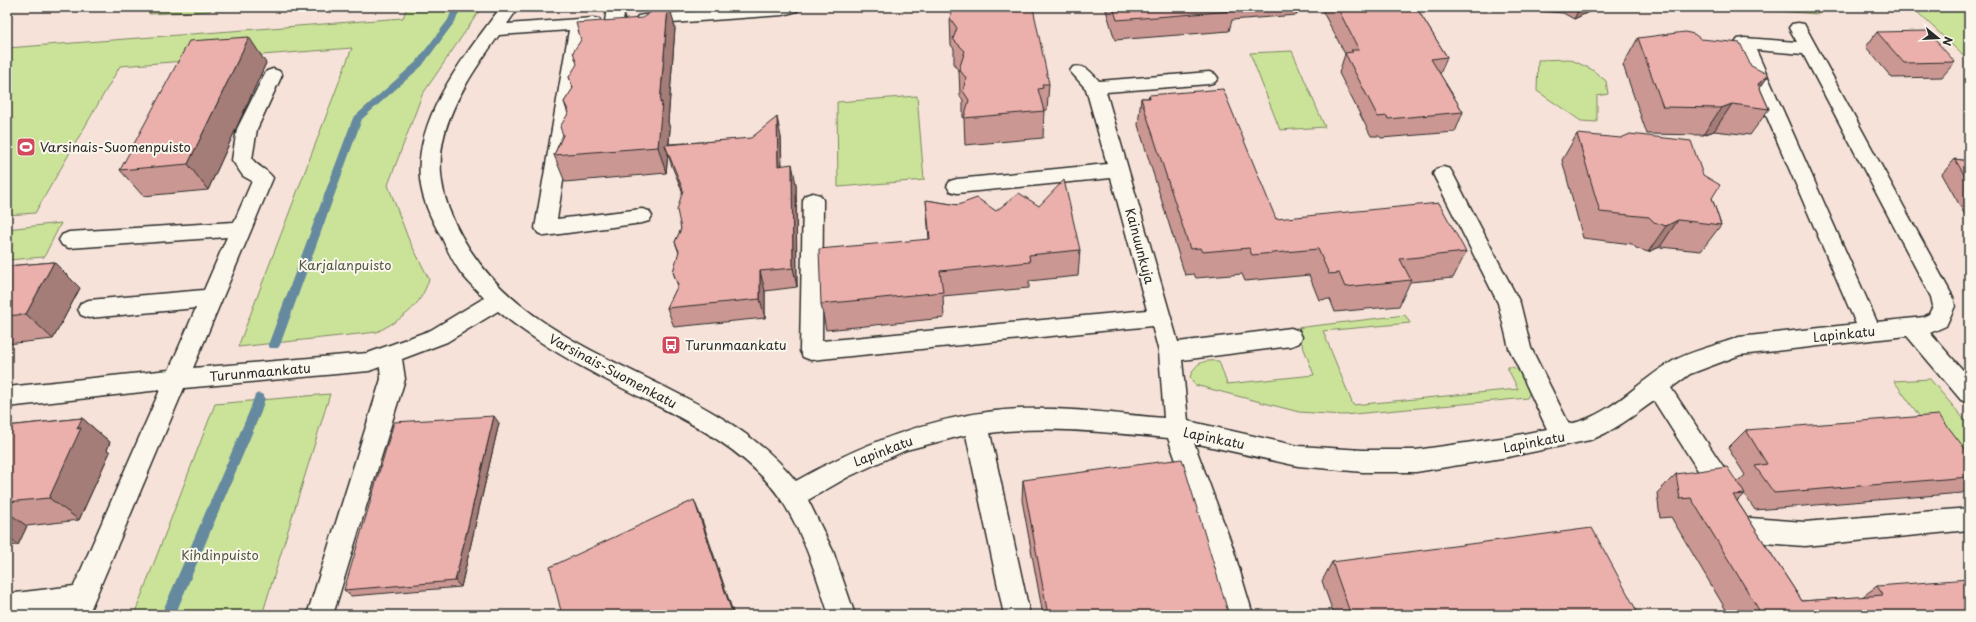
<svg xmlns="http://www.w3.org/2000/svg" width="1976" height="622" viewBox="0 0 1976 622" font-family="'Playpen Sans',sans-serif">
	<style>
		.green { fill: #cbe399; stroke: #7b8762 }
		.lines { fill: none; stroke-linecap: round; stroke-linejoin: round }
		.stream { fill: #65899f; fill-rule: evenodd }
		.minor-casing { stroke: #2b2b2b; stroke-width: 3 }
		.minor { fill: #fbf7ec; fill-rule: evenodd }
		.wall { fill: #ca9793; stroke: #2b2b2b }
		.shaded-wall { fill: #a47b78; stroke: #2b2b2b }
		.building { fill: #ebb0ab; stroke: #2b2b2b }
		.labels { text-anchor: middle; stroke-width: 4; stroke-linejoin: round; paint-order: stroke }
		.poi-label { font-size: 13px; fill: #2b2b2b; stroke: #fbf7ec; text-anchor: start }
		.street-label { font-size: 13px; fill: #2b2b2b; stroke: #fbf7ec }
		.park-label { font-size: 13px; fill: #535946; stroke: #fbf7ec }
	</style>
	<rect width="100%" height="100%" fill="#f6e2d8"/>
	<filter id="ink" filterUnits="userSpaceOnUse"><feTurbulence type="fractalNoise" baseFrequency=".025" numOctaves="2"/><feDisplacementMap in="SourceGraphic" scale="8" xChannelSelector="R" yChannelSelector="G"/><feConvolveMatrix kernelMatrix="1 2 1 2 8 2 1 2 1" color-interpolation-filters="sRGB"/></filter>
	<g filter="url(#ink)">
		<path class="green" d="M 153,7 L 212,7 L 210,11 L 149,14 Z
			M 407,7 L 482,7 L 422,95 L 388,185 L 408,238 L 429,279 C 420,308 403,318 377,332 L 238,347 L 352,48 L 120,66 L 35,213 L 7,215 L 7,48 L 403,18 Z
			M 1749,7 L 1814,7 L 1818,14 L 1750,9 Z
			M 1912,7 L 1969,7 L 1969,61 Z
			M 1292,51 L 1325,127 L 1280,130 L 1250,53 Z
			M 1569,59 L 1591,69 L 1606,81 L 1608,94 L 1597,96 L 1597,122 L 1581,121 L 1537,91 L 1538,60 Z
			M 917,96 L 924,180 L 838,187 L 837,102 Z
			M 61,223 L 44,257 L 7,260 L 7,229 Z
			M 1405,315 L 1410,323 L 1323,331 L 1353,405 L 1518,389 L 1507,367 C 1521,365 1524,381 1530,392 L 1527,398 L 1343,415 L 1299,412 L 1195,385 L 1190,377 C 1196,362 1203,360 1219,361 L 1227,384 L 1314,375 L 1296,328 Z
			M 1930,379 L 1969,425 L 1969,485 L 1894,381 Z
			M 330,394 L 262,615 L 134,615 L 215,404 Z"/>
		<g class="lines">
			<path class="stream" d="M 453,7 L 461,7 L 456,20 L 422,66 L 362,119 L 280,345 L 278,348 L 270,348 L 268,345 L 353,118 L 416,62 L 448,20 Z
				M 259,393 L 263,395 L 265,398 L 261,412 L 175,615 L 161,615 L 249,412 L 255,395 Z"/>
			<defs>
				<path id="minor" d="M 501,7 L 519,7 L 507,24 L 593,18 L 599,19 L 602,23 L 599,27 L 587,29 L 557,219 L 642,209 L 649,211 L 652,216 L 649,221 L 642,223 L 545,236 L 538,233 L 535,228 L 569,30 L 499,35 C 451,102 417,156 461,235 C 534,367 707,371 796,481 C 865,442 939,413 1019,409 C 1067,407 1116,414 1164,418 L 1159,352 L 1152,326 L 811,360 L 803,357 L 800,351 L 803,200 L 806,195 L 813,193 L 820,195 L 823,200 L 822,341 L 1147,310 L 1111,178 L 957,193 L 950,191 L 947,186 L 950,181 L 957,179 L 1107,164 L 1086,89 L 1070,71 L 1073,67 C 1085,64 1091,72 1099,81 L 1209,72 L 1215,74 L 1218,78 L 1215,82 L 1209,84 L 1106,92 L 1178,342 L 1291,328 L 1299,331 L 1302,337 L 1299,343 L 1291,346 L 1182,360 L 1188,421 L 1298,446 L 1363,450 L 1416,450 L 1508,437 L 1547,429 L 1509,348 L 1498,303 L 1433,174 L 1436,169 L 1443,167 L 1450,169 L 1453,174 L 1520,303 L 1531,348 L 1569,424 C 1611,416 1638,381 1673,361 C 1689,352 1713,346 1731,340 L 1739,337 L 1856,324 L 1735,43 L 1738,39 L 1744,38 L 1797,42 L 1789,28 L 1792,24 L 1798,23 L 1804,24 L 1953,297 L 1955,306 L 1946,326 L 1930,333 L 1969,377 L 1969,403 L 1961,400 L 1907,336 L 1740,355 L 1690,374 L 1671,388 L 1736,486 L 1739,494 L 1736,502 L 1727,505 L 1718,502 L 1654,401 C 1634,415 1613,432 1590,440 L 1508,457 L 1416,472 L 1363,472 L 1298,466 L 1194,443 L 1232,545 L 1253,615 L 1227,615 L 1206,545 L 1168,438 C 1109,433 1049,425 990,433 L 1030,615 L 1004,615 L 966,435 L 961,436 L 906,450 L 848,477 L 808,500 L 833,551 L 855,615 L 829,615 C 816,575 804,533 780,498 C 738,438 662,410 599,376 C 563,357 529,337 498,311 L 447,342 L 402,359 L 405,379 L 333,615 L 307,615 L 381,379 L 380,367 L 369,371 L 184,388 L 88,615 L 62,615 L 62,613 L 46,615 L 7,615 L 7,594 L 74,586 L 160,390 L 7,407 L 7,387 L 169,370 L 196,308 L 89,318 L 81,315 L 78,309 L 81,303 L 89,300 L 204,290 L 227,237 L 69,248 L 62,245 L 59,240 L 62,235 L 69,232 L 234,222 L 252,181 L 243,176 L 232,160 L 237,129 L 264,75 L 267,71 L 273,69 L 279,71 L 282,75 L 257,129 L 252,159 C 258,167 268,170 273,178 L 193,368 L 368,353 L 431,330 L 484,298 C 477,290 468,282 461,273 C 453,262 447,249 441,236 C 431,219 422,199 420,179 C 414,117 466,54 501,7 ZM 1756,50 L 1803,54 L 1931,297 L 1933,306 L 1929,314 L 1924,317 L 1877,322 Z
					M 607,7 L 625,7 L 623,22 L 620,26 L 614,27 L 608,26 L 605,22 Z
					M 753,7 L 800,7 L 797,11 L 783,15 L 644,25 L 638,24 L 635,20 L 638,16 L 644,15 Z
					M 1969,508 L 1969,530 L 1805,546 L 1750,542 L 1741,538 L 1737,530 L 1741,522 L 1750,518 L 1805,522 Z"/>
			</defs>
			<use href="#minor" class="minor-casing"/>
			<use href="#minor" class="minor"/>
		</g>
		<path class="wall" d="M 1105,7 L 1299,7 L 1297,15 L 1232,20 L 1229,31 L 1115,40 Z
			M 1324,7 L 1416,7 L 1447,57 L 1440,74 L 1463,112 L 1455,132 L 1381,138 L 1379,136 L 1371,136 L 1339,73 L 1345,54 L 1323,12 Z
			M 1524,7 L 1599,7 L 1574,19 L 1563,13 L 1524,10 Z
			M 950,18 L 1049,84 L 1047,110 L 1044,110 L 1043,138 L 965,145 L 964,119 L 963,117 L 963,100 L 960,96 L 959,71 L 954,65 L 954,49 L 951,45 Z
			M 675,28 L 668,122 L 670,129 L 669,144 L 781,137 L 782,165 L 796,184 L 797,287 L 765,291 L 765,318 L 674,327 L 667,308 L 678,286 L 673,272 L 679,253 L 675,242 L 681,229 L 683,193 L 671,164 L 668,153 L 666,173 L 565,182 L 554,155 L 563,135 L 568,114 L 564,102 L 573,89 L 569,77 Z
			M 1877,32 L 1955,62 L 1942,77 L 1892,78 L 1866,47 Z
			M 1638,38 L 1760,88 L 1769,109 L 1750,135 L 1714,131 L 1703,135 L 1647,134 L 1623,65 Z
			M 266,63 L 208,190 L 143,196 L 120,170 Z
			M 1149,95 L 1276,219 L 1466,252 L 1453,278 L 1410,282 L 1399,306 L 1335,312 L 1330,299 L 1319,300 L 1309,275 L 1245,281 L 1242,274 L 1196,278 L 1194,274 L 1185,275 L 1138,125 L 1141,98 L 1148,98 Z
			M 1577,134 L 1712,198 L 1721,225 L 1701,251 L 1660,247 L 1648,252 L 1636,248 L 1632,244 L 1583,238 L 1562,160 Z
			M 1955,159 L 1969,161 L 1969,222 L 1942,174 Z
			M 926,200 L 996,211 L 1080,250 L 1078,276 L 1029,281 L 1029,288 L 943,296 L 944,318 L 826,330 L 821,304 L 929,239 Z
			M 54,262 L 80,288 L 53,339 L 7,344 L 7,266 Z
			M 82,418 L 110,442 L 107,450 L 110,452 L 79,520 L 27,526 L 18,545 L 7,546 L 7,426 Z
			M 499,423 L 461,587 L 351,596 L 344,590 Z
			M 1746,430 L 1969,454 L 1969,488 L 1962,493 L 1755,510 L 1744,494 L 1737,501 L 1802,601 L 1862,597 L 1877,586 L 1969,615 L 1729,615 L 1671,517 L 1660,518 L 1657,493 L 1676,474 L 1738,482 L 1745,475 L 1728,448 Z
			M 1023,480 L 1229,615 L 1043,615 L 1022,500 Z
			M 1332,562 L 1639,615 L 1334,615 L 1322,581 Z"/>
		<path class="shaded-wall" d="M 7,7 L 13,7 L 7,15 Z
			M 668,7 L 670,7 L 675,28 L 668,122 L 670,129 L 668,152 L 665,145 L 668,153 L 666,173 L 658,147 L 660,103 Z
			M 1580,7 L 1599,7 L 1574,19 Z
			M 249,37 L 266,63 L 208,190 L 188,164 Z
			M 1769,75 L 1751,101 L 1758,84 Z
			M 1732,104 L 1714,131 L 1703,135 L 1721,108 Z
			M 777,117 L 781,137 L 782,185 L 778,166 Z
			M 792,164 L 796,184 L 797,287 L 793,268 Z
			M 1678,220 L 1660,247 L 1648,252 L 1666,226 Z
			M 54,262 L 80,288 L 53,339 L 26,314 Z
			M 760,271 L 765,291 L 765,318 L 760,299 Z
			M 494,416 L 499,423 L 461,587 L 455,581 Z
			M 82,418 L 110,442 L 107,450 L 110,452 L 79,520 L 49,498 Z
			M 694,500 L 701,517 L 734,615 L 733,615 Z
			M 7,512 L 27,526 L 18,545 L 7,537 Z"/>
		<path class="building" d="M 659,7 L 668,7 L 660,103 L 662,102 L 658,147 L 554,155 L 563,135 L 560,127 L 569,112 L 564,102 L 573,88 L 569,77 L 577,64 L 573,52 L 581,40 L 576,23 L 642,18 Z
			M 952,7 L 1019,7 L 1020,9 L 1033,8 L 1049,84 L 1042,84 L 1043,88 L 1038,89 L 1044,111 L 964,118 L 969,100 L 963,91 L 966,78 L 959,69 L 965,51 L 953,39 L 957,28 L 950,18 Z
			M 1113,7 L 1231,7 L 1233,11 L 1117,20 Z
			M 1337,7 L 1416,7 L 1447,57 L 1431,59 L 1463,112 L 1388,119 L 1387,116 L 1378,117 L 1345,53 L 1353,52 L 1351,50 L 1359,50 Z
			M 1927,31 L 1955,62 L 1904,63 L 1877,32 Z
			M 1685,32 L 1694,34 L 1701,39 L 1740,43 L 1751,66 L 1769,75 L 1758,84 L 1769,109 L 1732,104 L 1721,108 L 1663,107 L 1638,38 Z
			M 249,37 L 188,164 L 120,170 L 189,41 Z
			M 1223,89 L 1276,219 L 1439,203 L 1466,252 L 1400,259 L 1411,280 L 1345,287 L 1339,273 L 1329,274 L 1318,249 L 1252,255 L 1249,248 L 1202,252 L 1200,248 L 1190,249 L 1141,98 L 1150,98 L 1149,95 Z
			M 777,117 L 778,166 L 792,164 L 793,268 L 760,271 L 760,299 L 667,308 L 678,285 L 673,272 L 679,251 L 675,242 L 681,229 L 677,210 L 683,190 L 665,145 L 751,138 Z
			M 1577,134 L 1621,138 L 1630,134 L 1691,141 L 1703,175 L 1720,185 L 1712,198 L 1721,225 L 1678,220 L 1666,226 L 1654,222 L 1649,217 L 1600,212 Z
			M 1955,159 L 1969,161 L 1969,183 Z
			M 1064,180 L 1080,250 L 1029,255 L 1030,262 L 940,271 L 943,292 L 821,304 L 819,249 L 930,239 L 926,200 L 958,205 L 977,198 L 996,211 L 1019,193 L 1039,206 Z
			M 54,262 L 26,314 L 7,316 L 7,266 Z
			M 1939,415 L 1969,454 L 1969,477 L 1774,493 L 1755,466 L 1767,464 L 1746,430 Z
			M 494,416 L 455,581 L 344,590 L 394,422 Z
			M 82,418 L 77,429 L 81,428 L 49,498 L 7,502 L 7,426 Z
			M 1182,459 L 1229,615 L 1048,615 L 1023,480 Z
			M 1727,467 L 1745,494 L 1733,495 L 1802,601 L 1883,595 L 1877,586 L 1969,579 L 1969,615 L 1762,615 L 1691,498 L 1680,499 L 1676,474 Z
			M 694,500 L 733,615 L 562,615 L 550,567 Z
			M 1592,528 L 1639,615 L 1351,615 L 1332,562 Z"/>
	</g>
	<defs>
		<symbol id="stadium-square" viewBox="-11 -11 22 22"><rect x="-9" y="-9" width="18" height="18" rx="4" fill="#d1495b" stroke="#fbf7ec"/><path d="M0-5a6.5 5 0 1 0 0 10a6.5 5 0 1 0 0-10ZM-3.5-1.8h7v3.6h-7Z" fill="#fff"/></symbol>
		<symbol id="bus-square" viewBox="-11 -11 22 22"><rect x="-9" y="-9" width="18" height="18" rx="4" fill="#d1495b" stroke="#fbf7ec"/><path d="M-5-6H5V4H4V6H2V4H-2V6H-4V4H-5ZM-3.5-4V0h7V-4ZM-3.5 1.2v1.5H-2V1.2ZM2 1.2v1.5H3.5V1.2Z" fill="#fff"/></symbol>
	</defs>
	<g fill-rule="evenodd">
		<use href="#stadium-square" x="15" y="136" width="22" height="22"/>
		<use href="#bus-square" x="660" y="334" width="22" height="22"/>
	</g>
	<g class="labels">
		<g class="poi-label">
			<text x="40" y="152">Varsinais-Suomenpuisto</text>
			<text x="685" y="350">Turunmaankatu</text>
		</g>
		<g class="street-label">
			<text transform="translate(1140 246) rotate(75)" y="5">Kainuunkuja</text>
			<text transform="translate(1844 334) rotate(-6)" y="5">Lapinkatu</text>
			<text transform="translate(613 371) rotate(28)" y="5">Varsinais-Suomenkatu</text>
			<text transform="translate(260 372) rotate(-5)" y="5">Turunmaankatu</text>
			<text transform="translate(1214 438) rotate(12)" y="5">Lapinkatu</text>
			<text transform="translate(1534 442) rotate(-11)" y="5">Lapinkatu</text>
			<text transform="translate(883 451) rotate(-21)" y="5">Lapinkatu</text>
		</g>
		<g class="park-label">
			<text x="345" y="270">Karjalanpuisto</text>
			<text x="220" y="560">Kihdinpuisto</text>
		</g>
	</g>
	<rect width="1976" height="622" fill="none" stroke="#fbf7ec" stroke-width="24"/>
	<rect x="12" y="12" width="1952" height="598" fill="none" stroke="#2b2b2b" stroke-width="1.5" filter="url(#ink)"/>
	<g transform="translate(1938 38) rotate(108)" stroke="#fbf7ec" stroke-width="3" paint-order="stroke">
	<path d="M0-3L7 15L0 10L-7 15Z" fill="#2b2b2b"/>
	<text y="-6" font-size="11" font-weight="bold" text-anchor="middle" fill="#2b2b2b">N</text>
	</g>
</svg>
